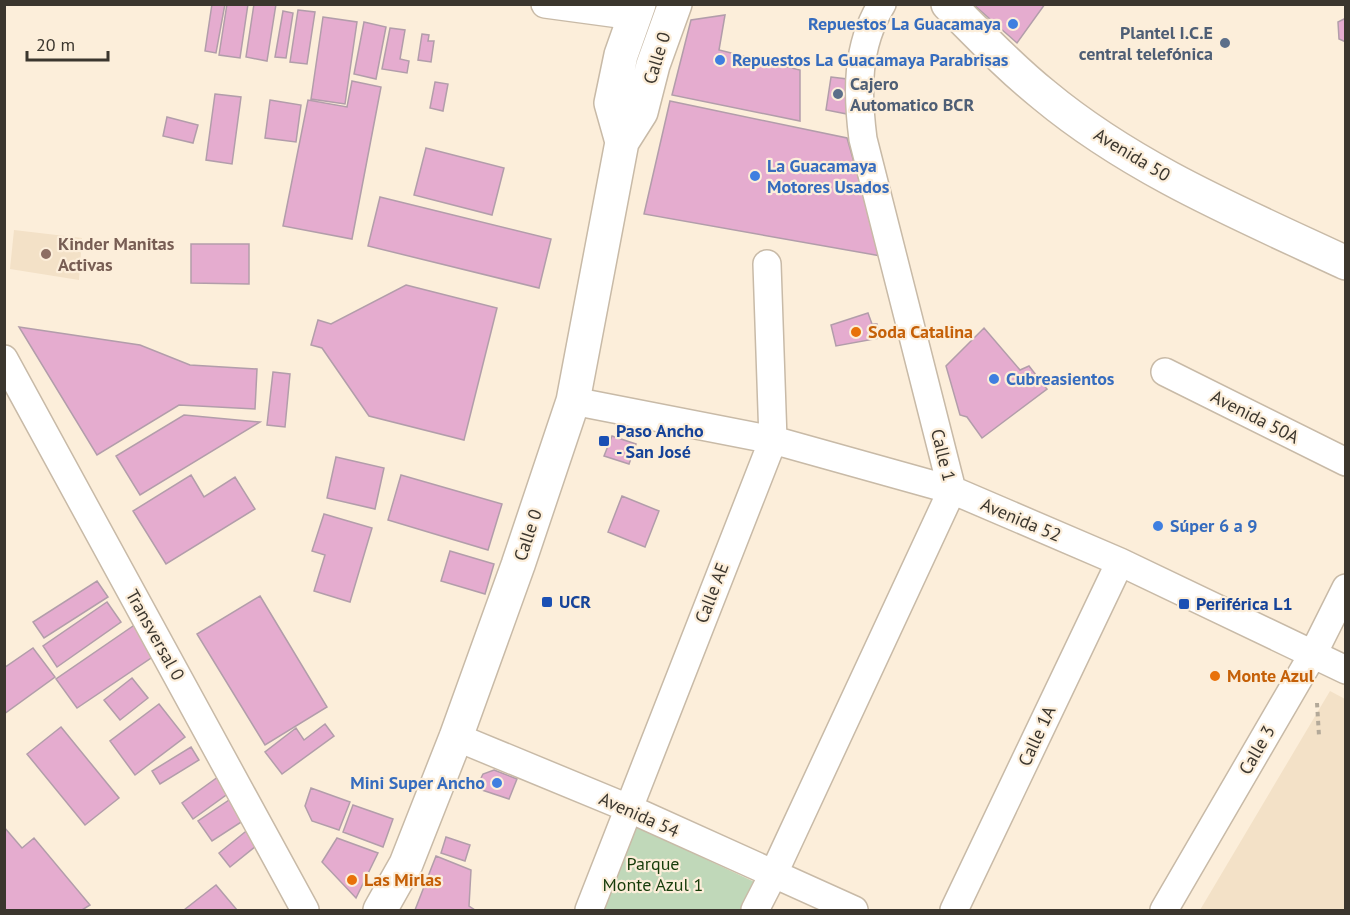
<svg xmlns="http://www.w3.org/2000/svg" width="1350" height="915" viewBox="0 0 1350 915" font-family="'PT Sans',sans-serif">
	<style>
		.built { fill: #f3e1c7 }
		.green { fill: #c0d8b9 }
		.building { fill: #e5accf; stroke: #b29daa; stroke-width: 1.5 }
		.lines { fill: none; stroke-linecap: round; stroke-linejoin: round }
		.minor-casing { stroke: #c8baa7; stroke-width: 30 }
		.tertiary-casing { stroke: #c8baa7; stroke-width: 36 }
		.secondary-casing { stroke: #c8baa7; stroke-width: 36 }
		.path { stroke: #b3a999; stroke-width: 4; stroke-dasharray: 4.5 4.5; stroke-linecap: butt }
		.minor { stroke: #fff; stroke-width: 27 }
		.tertiary { stroke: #fff; stroke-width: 33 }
		.secondary { stroke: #fff; stroke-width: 33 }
		.shop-dot { fill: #3f7fe0; stroke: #fceeda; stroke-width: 2 }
		.service-dot { fill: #5c6f8a; stroke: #fceeda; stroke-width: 2 }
		.education-dot { fill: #8d6e63; stroke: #fceeda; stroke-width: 2 }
		.food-dot { fill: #e8710a; stroke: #fceeda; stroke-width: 2 }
		.transit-dot { fill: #1a4fb4; stroke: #fceeda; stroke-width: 2 }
		.labels { text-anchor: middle; stroke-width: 4.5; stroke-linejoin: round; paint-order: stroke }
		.shop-label { font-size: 18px; font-weight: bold; fill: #366cbe; stroke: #fceeda; text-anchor: start }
		.service-label { font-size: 18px; font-weight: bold; fill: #4e5e75; stroke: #fceeda; text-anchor: end }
		.street-label { font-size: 18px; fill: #3b362e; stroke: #fceeda }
		.education-label { font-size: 18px; font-weight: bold; fill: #785e54; stroke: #fceeda; text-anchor: start }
		.food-label { font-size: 18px; font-weight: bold; fill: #c56008; stroke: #fceeda; text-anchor: start }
		.transit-label { font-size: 18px; font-weight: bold; fill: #164399; stroke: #fceeda; text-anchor: start }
		.park-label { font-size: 18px; fill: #173c0a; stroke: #fceeda }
	</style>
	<rect width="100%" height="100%" fill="#fceeda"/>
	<path class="built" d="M 14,230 L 82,238 L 79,280 L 10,269 Z
		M 1330,691 L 1345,699 L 1345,910 L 1200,910 Z"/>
	<path class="green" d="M 635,826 L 761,885 L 747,910 L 598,910 Z"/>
	<path class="building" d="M 212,4 L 225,4 L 216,53 L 205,51 Z
		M 227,4 L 248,4 L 240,58 L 219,55 Z
		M 254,4 L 276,4 L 267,61 L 246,57 Z
		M 973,4 L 1045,4 L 1017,43 Z
		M 298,10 L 315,12 L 307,64 L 290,62 Z
		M 283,11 L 293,13 L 286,58 L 275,57 Z
		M 725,15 L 719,50 L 800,70 L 800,121 L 672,95 L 691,20 Z
		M 323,17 L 357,22 L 345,104 L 311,99 Z
		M 1346,18 L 1346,42 L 1339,39 L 1338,22 Z
		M 364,22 L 386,27 L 376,79 L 354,74 Z
		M 390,28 L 405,30 L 400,59 L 409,61 L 407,73 L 382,69 Z
		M 422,34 L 429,35 L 428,41 L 434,41 L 431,62 L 418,60 Z
		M 831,77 L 847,79 L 847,114 L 826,110 Z
		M 352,81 L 381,87 L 352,239 L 283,226 L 308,100 L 347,107 Z
		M 435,82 L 448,84 L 443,111 L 430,108 Z
		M 215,94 L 241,97 L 232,164 L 206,160 Z
		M 270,100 L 301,105 L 296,142 L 265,138 Z
		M 670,101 L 847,138 L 881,256 L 644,214 Z
		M 167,117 L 198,125 L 193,143 L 163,136 Z
		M 426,148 L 504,168 L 492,215 L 414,195 Z
		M 380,197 L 551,239 L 539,288 L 368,246 Z
		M 191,244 L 249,244 L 249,284 L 191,283 Z
		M 406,285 L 497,308 L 464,440 L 369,416 L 322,348 L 311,345 L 318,320 L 331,324 Z
		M 868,313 L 872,324 L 877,324 L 880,338 L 836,346 L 831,325 Z
		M 19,327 L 140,345 L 190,365 L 257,369 L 255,409 L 179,405 L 97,455 Z
		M 984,328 L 1020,370 L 1029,366 L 1047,389 L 982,438 L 967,417 L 960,415 L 946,366 Z
		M 273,372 L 290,374 L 285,427 L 267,425 Z
		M 184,415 L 260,422 L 140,495 L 116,456 Z
		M 612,436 L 636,444 L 629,464 L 604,456 Z
		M 336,457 L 384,468 L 375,509 L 327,498 Z
		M 191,475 L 204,497 L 235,477 L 255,509 L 166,564 L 133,511 Z
		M 401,475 L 502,504 L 488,550 L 388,520 Z
		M 622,496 L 659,511 L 645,547 L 608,532 Z
		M 324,514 L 372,528 L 350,602 L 314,591 L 325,555 L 312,551 Z
		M 450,551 L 494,564 L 485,594 L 441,581 Z
		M 97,581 L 108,597 L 44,638 L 33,622 Z
		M 260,596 L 327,707 L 265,745 L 197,634 Z
		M 107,602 L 121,622 L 57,667 L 43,646 Z
		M 136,624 L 157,654 L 77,708 L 56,679 Z
		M 33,648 L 55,677 L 4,714 L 4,668 Z
		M 132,678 L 148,698 L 120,720 L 104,700 Z
		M 159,704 L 185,737 L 135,775 L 110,741 Z
		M 325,724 L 334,736 L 282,774 L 265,752 L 296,728 L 304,740 Z
		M 61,727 L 119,798 L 85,825 L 27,754 Z
		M 191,747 L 199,760 L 160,784 L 152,771 Z
		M 494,770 L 517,779 L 509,799 L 476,788 L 483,774 Z
		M 222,774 L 233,790 L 193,819 L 182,803 Z
		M 311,788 L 350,802 L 339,830 L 312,821 L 305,806 Z
		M 235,796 L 249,817 L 212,841 L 198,821 Z
		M 353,805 L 393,819 L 383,847 L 343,832 Z
		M 4,827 L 22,848 L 34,838 L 90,905 L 82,910 L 4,910 Z
		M 250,828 L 261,842 L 230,867 L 219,853 Z
		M 446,837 L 470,845 L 465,861 L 441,853 Z
		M 337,838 L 378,853 L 356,898 L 322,862 Z
		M 436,856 L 471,870 L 469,906 L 475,910 L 415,910 Z
		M 216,885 L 237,910 L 184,910 Z"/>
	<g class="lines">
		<defs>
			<path id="minor" d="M 545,4 L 634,16
				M 4,359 L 305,910
				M 1165,372 L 1346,462
				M 573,401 L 773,440 L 952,490 L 1120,562 L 1346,670
				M 456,737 L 628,808 L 854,910
				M 589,910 L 773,440 L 767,264
				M 755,910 L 773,875 L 952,490 L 863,139 C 857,93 856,46 882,4
				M 954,910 L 1120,562
				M 1164,910 L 1313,654 L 1346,588"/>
			<path id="tertiary" d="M 948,4 C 979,35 1010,68 1044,95 C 1133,169 1241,214 1346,263"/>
			<path id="secondary" d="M 622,142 L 611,103 L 621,55 L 639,4
				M 380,910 L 406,864 L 456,737 L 518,565 L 573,401 L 622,142 L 641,112 L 653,65 L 675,4"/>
		</defs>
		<use href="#minor" class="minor-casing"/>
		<use href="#tertiary" class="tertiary-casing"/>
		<use href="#secondary" class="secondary-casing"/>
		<path class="path" d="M 1317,703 L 1319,736"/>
		<use href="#minor" class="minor"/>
		<use href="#tertiary" class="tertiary"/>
		<use href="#secondary" class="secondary"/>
	</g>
	<g class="shop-dot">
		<circle cx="1013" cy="24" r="6"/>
		<circle cx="720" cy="60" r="6"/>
		<circle cx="755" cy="176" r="6"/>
		<circle cx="994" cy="379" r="6"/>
		<circle cx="1158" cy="526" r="6"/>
		<circle cx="497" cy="783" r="6"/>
	</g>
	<g class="service-dot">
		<circle cx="1225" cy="43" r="6"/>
		<circle cx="838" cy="94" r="6"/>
	</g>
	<circle class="education-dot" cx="46" cy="254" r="6"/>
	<g class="food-dot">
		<circle cx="856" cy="332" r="6"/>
		<circle cx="1215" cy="676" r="6"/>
		<circle cx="352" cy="880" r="6"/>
	</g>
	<g class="transit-dot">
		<rect x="598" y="435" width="12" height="12" rx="3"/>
		<rect x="541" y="596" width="12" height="12" rx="3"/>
		<rect x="1178" y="598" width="12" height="12" rx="3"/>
	</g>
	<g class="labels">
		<g class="shop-label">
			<text x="1001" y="30" text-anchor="end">Repuestos La Guacamaya</text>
			<text x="732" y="66">Repuestos La Guacamaya Parabrisas</text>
			<text x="767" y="172">La Guacamaya<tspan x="767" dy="21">Motores Usados</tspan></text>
			<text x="1006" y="385">Cubreasientos</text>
			<text x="1170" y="532">Súper 6 a 9</text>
			<text x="485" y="789" text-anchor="end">Mini Super Ancho</text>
		</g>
		<g class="service-label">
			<text x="1213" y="39">Plantel I.C.E<tspan x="1213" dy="21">central telefónica</tspan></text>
			<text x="850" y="90" text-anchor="start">Cajero<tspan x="850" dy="21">Automatico BCR</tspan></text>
		</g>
		<g class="street-label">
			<text transform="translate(657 58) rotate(-73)" y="6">Calle 0</text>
			<text transform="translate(1132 155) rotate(31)" y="6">Avenida 50</text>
			<text transform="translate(1255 417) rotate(27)" y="6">Avenida 50A</text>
			<text transform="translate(943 455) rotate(76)" y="6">Calle 1</text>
			<text transform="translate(1021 520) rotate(23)" y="6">Avenida 52</text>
			<text transform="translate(528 535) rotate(-72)" y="6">Calle 0</text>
			<text transform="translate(712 593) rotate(-69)" y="6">Calle AE</text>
			<text transform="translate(155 635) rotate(61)" y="6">Transversal 0</text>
			<text transform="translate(1037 736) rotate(-65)" y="6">Calle 1A</text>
			<text transform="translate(1257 750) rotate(-60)" y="6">Calle 3</text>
			<text transform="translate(639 815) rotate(24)" y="6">Avenida 54</text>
		</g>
		<g class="education-label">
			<text x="58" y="250">Kinder Manitas<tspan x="58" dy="21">Activas</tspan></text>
		</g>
		<g class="food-label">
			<text x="868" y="338">Soda Catalina</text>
			<text x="1227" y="682">Monte Azul</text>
			<text x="364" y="886">Las Mirlas</text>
		</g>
		<g class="transit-label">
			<text x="616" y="437">Paso Ancho<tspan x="616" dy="21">- San José</tspan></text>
			<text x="559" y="608">UCR</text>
			<text x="1196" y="610">Periférica L1</text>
		</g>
		<g class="park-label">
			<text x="653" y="870">Parque<tspan x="653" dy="21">Monte Azul 1</tspan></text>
		</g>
	</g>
	<rect width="1350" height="915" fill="none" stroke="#3b362e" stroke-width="12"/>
	<path d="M27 51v9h81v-9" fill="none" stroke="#3b362e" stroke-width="3"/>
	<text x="36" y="51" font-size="18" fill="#3b362e" stroke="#fceeda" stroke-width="4.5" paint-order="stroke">20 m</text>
</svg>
